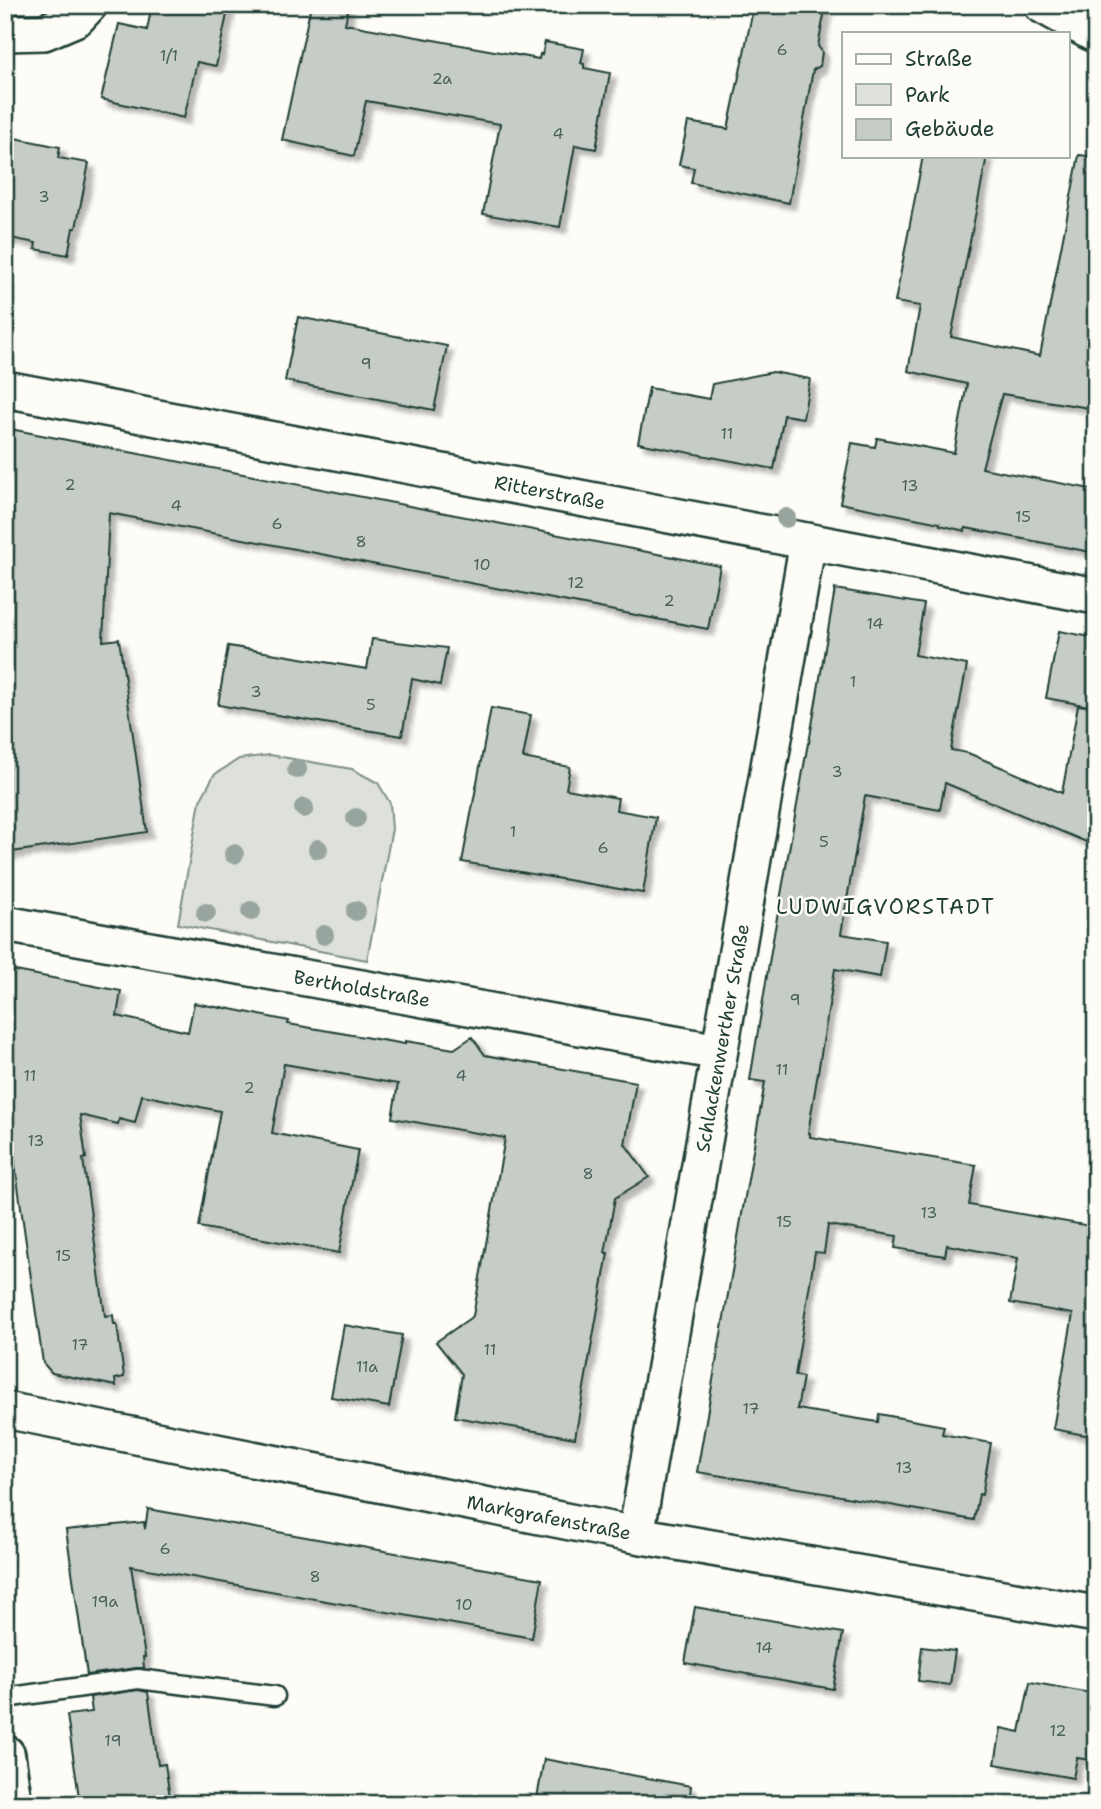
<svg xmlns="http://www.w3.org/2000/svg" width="1101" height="1809" viewBox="0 0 1101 1809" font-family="'Shantell Sans',sans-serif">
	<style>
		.green { fill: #dde0db; stroke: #7e8e88; stroke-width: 2 }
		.building { fill: #c6cdc7; stroke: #1f3d34; stroke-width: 2; filter: url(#shadow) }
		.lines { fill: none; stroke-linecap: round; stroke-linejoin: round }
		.service-casing { stroke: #1f3d34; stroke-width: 23 }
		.minor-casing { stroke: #1f3d34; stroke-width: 40 }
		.primary-casing { stroke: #1f3d34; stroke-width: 44 }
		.service { stroke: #fdfcf7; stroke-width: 18 }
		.minor { stroke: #fdfcf7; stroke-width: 35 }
		.primary { stroke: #fdfcf7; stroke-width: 38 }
		.tree { fill: #98a59e }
		.labels { text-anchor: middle; stroke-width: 5; stroke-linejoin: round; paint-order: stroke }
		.number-label { font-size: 16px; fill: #496159 }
		.street-label { font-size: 19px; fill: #1f3d34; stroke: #fdfcf7 }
		.neighbourhood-label { font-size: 21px; letter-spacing: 2px; fill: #1f3d34; stroke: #fdfcf7 }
	</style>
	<defs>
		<filter id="shadow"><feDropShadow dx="6" dy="6" stdDeviation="2" flood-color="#0004"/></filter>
	</defs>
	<rect width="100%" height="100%" fill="#fdfcf7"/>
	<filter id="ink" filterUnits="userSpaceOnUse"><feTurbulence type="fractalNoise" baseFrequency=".0143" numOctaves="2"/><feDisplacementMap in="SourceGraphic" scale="14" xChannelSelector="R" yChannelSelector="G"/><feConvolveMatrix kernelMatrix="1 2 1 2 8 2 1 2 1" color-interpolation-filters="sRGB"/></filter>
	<g filter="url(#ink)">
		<path class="green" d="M 270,755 L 352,769 L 378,783 L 390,803 L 392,829 L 367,960 L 178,924 L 200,801 L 214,775 L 239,759 Z"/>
		<path class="building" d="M 152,5 L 229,5 L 216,66 L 197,62 L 184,118 L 101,99 L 119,24 L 147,30 Z
			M 311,5 L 349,5 L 345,24 L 539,59 L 540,54 L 542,55 L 545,42 L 584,49 L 581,63 L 584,64 L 584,68 L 610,73 L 596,149 L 575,145 L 560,227 L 483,214 L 500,124 L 366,101 L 354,156 L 282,140 Z
			M 754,5 L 826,5 L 818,46 L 822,52 L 820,66 L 813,70 L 789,203 L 691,183 L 694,168 L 679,165 L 688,122 L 728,129 Z
			M 5,136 L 60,147 L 58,158 L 89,163 L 76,228 L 73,228 L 68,255 L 35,249 L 36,243 L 5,237 Z
			M 1079,155 L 1096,157 L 1096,409 L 1002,394 L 982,468 L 1096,490 L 1096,553 L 966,528 L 965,531 L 940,525 L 940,523 L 840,503 L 852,443 L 875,447 L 877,438 L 954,453 L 967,384 L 908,371 L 920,306 L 895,302 L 923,156 L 987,156 L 951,337 L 1040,356 Z
			M 298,317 L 447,346 L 434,410 L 285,381 Z
			M 773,372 L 810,379 L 803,418 L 784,415 L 774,469 L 638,443 L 649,388 L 709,399 L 712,384 Z
			M 5,428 L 720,566 L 708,629 L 109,513 L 103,641 L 119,639 L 147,832 L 5,853 Z
			M 835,589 L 924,604 L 915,655 L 967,665 L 951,750 L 968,753 L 1062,793 L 1078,705 L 1094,707 L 1046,698 L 1059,631 L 1096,638 L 1096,846 L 945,783 L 940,810 L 865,796 L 841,934 L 886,941 L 880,977 L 835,969 L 808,1133 L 810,1133 L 810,1137 L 835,1141 L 835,1142 L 976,1165 L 969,1205 L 1096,1227 L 1096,1437 L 1053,1429 L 1073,1314 L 1010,1303 L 1018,1258 L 947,1245 L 945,1256 L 895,1248 L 897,1236 L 828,1225 L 824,1253 L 815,1252 L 795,1376 L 803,1377 L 797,1409 L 878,1422 L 879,1414 L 906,1419 L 944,1426 L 942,1434 L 991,1443 L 982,1495 L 979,1494 L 974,1520 L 818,1492 L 818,1491 L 697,1472 L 765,1082 L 750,1080 L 771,951 L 808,743 L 809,743 Z
			M 372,639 L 447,648 L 440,685 L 412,679 L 402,736 L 218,705 L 228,646 L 367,669 Z
			M 491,708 L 531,715 L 523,758 L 570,767 L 566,789 L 618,798 L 616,810 L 656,817 L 643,893 L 462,862 Z
			M 5,969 L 121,991 L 117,1016 L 188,1032 L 194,1003 L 221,1008 L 221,1007 L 289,1021 L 288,1024 L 405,1044 L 405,1041 L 454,1049 L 472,1037 L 485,1055 L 636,1082 L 625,1144 L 649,1177 L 615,1198 L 605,1253 L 608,1253 L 575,1438 L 455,1417 L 462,1374 L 436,1342 L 473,1316 L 505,1138 L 392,1118 L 398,1084 L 284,1064 L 272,1133 L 358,1150 L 339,1253 L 199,1227 L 220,1111 L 142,1095 L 135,1123 L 119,1119 L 118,1124 L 80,1115 L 86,1158 L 83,1159 L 105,1316 L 113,1315 L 114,1324 L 117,1324 L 124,1377 L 115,1379 L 116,1386 L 52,1373 L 43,1363 L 5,1094 Z
			M 344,1325 L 402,1335 L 389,1407 L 331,1397 Z
			M 148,1509 L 542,1579 L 532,1638 L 131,1566 L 145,1657 L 143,1657 L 144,1668 L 136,1668 L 87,1675 L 66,1530 L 144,1522 L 145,1529 Z
			M 695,1607 L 843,1633 L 833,1689 L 685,1663 Z
			M 922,1647 L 955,1651 L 950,1685 L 918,1681 Z
			M 1030,1682 L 1096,1694 L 1096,1761 L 1077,1758 L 1073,1778 L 995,1764 L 1001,1728 L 1020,1732 Z
			M 138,1690 L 148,1692 L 158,1765 L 165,1764 L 171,1804 L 80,1804 L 67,1715 L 92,1712 L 90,1697 Z
			M 544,1759 L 691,1786 L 689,1804 L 536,1804 Z"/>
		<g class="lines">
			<defs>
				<path id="service" d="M 5,1698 L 138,1679 L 275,1696"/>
				<path id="minor" d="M 1042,5 L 1096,35
					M 5,33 L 44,32 L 77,18 L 89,5
					M 5,389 L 1096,596
					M 5,924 L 719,1052
					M 5,1410 L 636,1535 L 1096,1614
					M 636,1535 L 808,541"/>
				<path id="primary" d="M 5,1755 L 12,1804"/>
			</defs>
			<use href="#service" class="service-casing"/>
			<use href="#minor" class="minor-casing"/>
			<use href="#primary" class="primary-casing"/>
			<use href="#service" class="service"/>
			<use href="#minor" class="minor"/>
			<use href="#primary" class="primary"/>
		</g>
		<g class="tree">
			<circle cx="786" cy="518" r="10"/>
			<circle cx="297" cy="769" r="10"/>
			<circle cx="304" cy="808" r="10"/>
			<circle cx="356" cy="818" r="10"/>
			<circle cx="318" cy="849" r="10"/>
			<circle cx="234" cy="854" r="10"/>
			<circle cx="251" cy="911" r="10"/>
			<circle cx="356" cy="911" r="10"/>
			<circle cx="206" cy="913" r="10"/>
			<circle cx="324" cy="935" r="10"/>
		</g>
	</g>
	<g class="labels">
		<g class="number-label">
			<text x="782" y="55">6</text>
			<text x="169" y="61">1/1</text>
			<text x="442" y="84">2a</text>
			<text x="558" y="139">4</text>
			<text x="44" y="202">3</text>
			<text x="366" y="369">9</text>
			<text x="727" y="439">11</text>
			<text x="70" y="490">2</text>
			<text x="910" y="491">13</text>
			<text x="176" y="511">4</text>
			<text x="1023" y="522">15</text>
			<text x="277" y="529">6</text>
			<text x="361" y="547">8</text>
			<text x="482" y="570">10</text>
			<text x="576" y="588">12</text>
			<text x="669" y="606">2</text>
			<text x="875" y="629">14</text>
			<text x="853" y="687">1</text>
			<text x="256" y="697">3</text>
			<text x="371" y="710">5</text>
			<text x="837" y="777">3</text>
			<text x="513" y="837">1</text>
			<text x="824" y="847">5</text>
			<text x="603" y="853">6</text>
			<text x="795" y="1005">9</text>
			<text x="782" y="1075">11</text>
			<text x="30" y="1081">11</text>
			<text x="461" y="1081">4</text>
			<text x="249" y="1093">2</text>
			<text x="36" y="1146">13</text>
			<text x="588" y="1179">8</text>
			<text x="929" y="1218">13</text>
			<text x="784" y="1227">15</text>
			<text x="63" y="1261">15</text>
			<text x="80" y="1350">17</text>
			<text x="490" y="1355">11</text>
			<text x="367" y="1372">11a</text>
			<text x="751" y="1414">17</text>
			<text x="904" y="1473">13</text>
			<text x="165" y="1554">6</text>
			<text x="315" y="1582">8</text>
			<text x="105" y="1607">19a</text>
			<text x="464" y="1610">10</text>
			<text x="764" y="1653">14</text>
			<text x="1058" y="1736">12</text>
			<text x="113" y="1746">19</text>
		</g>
		<g class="street-label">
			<text transform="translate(550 492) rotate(11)" y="7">Ritterstraße</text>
			<text transform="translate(362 988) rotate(10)" y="7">Bertholdstraße</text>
			<text transform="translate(722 1038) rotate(-80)" y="7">Schlackenwerther Straße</text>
			<text transform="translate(549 1517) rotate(11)" y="7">Markgrafenstraße</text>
		</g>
		<g class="neighbourhood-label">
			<text x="886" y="914">LUDWIGVORSTADT</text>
		</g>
	</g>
	<rect width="1101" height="1809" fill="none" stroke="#fdfcf7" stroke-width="28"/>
	<rect x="14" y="14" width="1073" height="1781" fill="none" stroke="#1f3d34" stroke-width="2.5" filter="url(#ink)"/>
	<rect x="842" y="32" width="228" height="126" fill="#fdfcf7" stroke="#a4b0a9" stroke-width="2"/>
	<rect x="856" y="54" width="35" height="10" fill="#fdfcf7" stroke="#a4b0a9" stroke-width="2"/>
	<text x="905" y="66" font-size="21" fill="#1f3d34">Straße</text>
	<rect x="856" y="84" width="35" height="21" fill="#dde0db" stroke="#a4b0a9" stroke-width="2"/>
	<text x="905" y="102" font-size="21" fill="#1f3d34">Park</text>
	<rect x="856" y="119" width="35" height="21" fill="#c6cdc7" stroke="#a4b0a9" stroke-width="2"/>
	<text x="905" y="136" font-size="21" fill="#1f3d34">Gebäude</text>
</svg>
